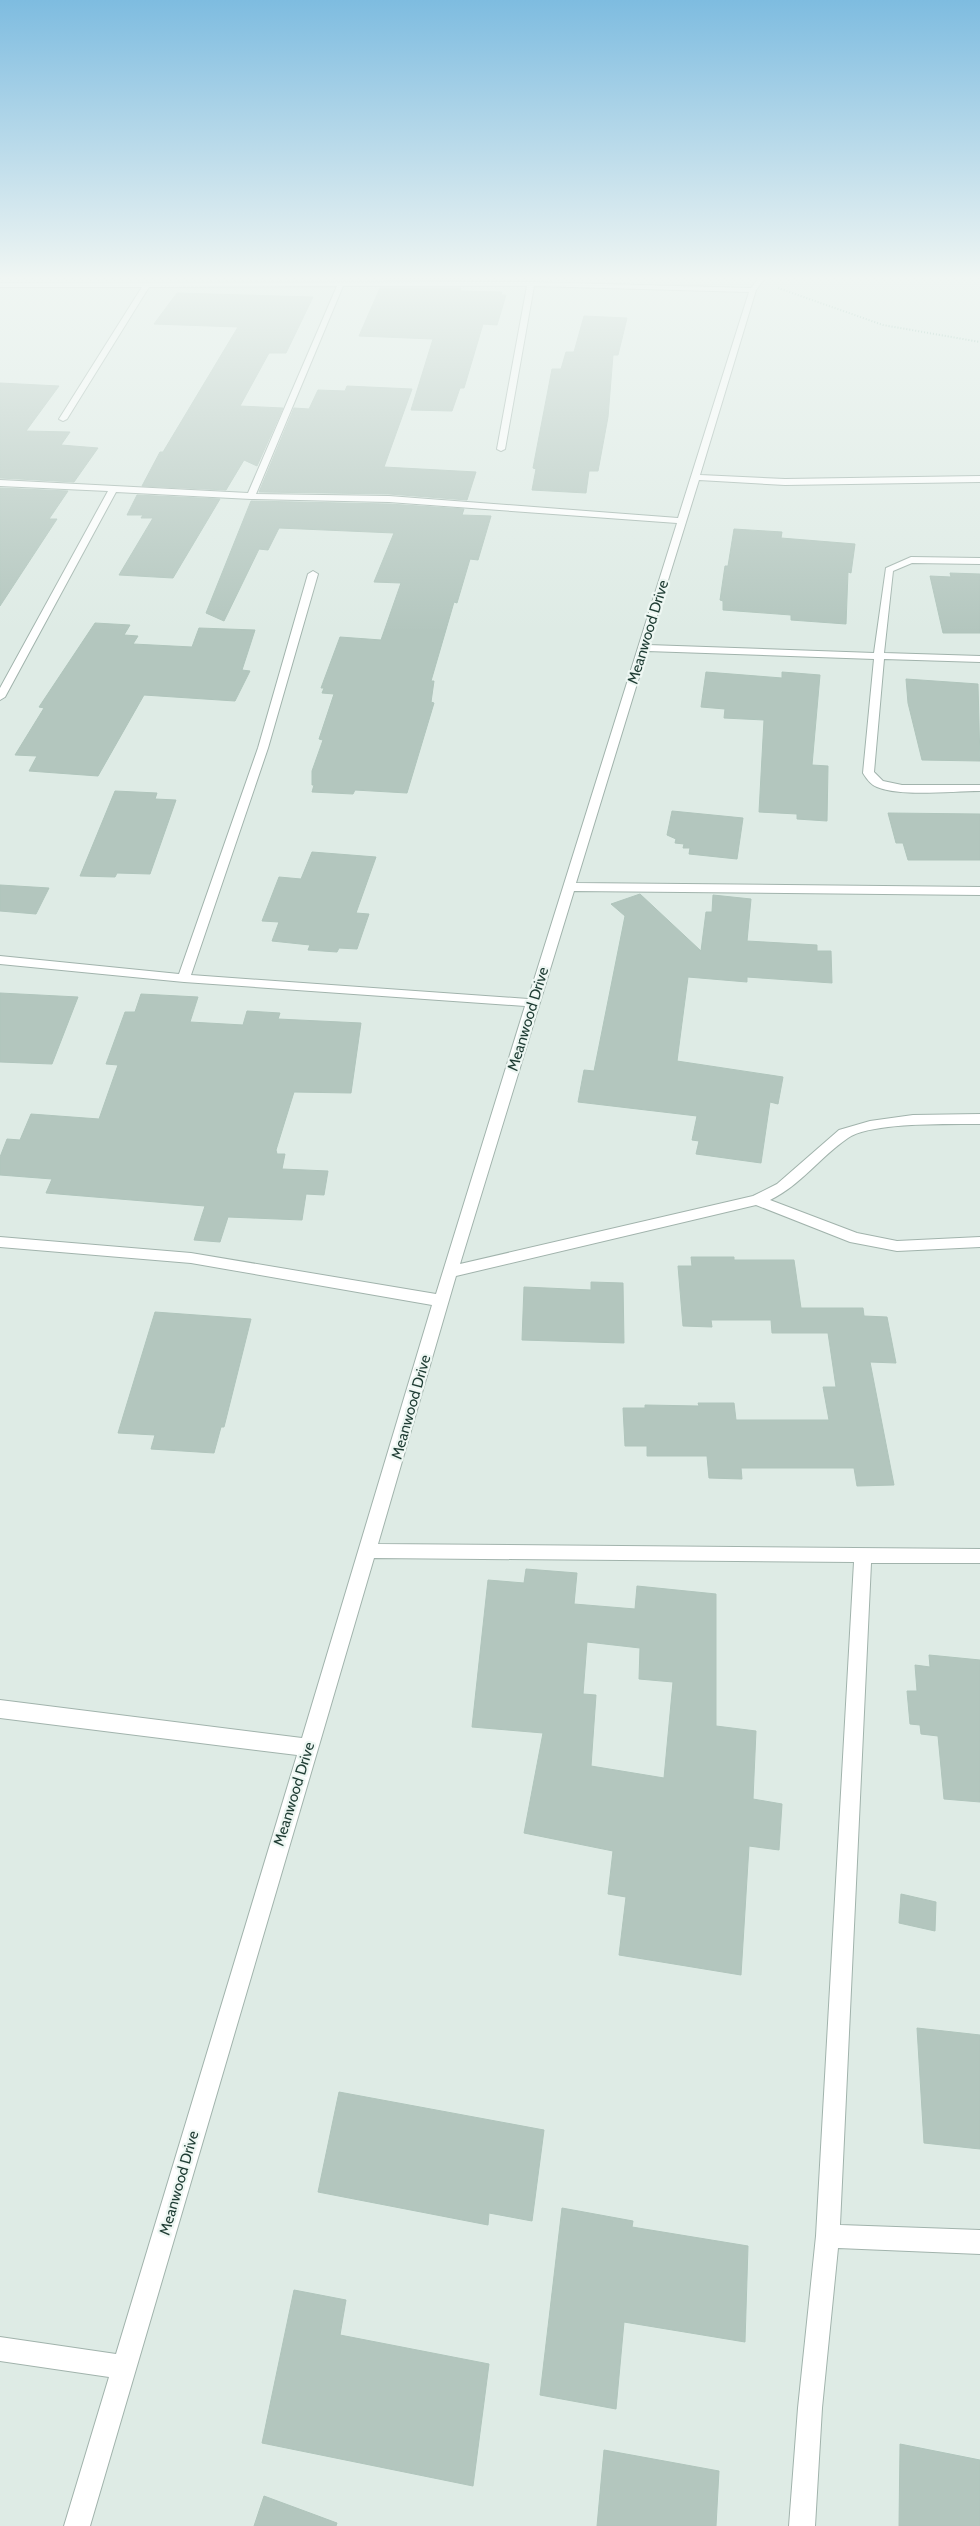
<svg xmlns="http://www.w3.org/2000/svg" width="980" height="2526" viewBox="0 0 980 2526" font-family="Cabin,sans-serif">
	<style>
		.building { fill: #b3c6be; stroke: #b0c5bc; fill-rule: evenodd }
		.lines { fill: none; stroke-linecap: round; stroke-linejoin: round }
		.minor-casing { stroke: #a1b3ac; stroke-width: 2 }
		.path { stroke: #7bb1a0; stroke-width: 2; stroke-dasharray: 1 2; stroke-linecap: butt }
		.minor { fill: #fff; fill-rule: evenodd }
		.labels { text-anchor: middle; stroke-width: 4.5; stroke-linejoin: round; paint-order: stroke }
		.street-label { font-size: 15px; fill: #1e3c33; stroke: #eef7f3 }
	</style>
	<rect width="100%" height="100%" fill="#deebe5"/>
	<path class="building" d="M 384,278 L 463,278 L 462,280 L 383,280 Z
		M 380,288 L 461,288 L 460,291 L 502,292 L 501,295 L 506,295 L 497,325 L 483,324 L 467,378 L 464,388 L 460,388 L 452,411 L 411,410 L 433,339 L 359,336 Z
		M 177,293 L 313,297 L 286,353 L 269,353 L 240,406 L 283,408 L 257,466 L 244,460 L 226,490 L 142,486 L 160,452 L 163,452 L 238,327 L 154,324 Z
		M 584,316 L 627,318 L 618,355 L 613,355 L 608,417 L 598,471 L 589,471 L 586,493 L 532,490 L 536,469 L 533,468 L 552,369 L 561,369 L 566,352 L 574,352 Z
		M 0,383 L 59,386 L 26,431 L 70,432 L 61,445 L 98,448 L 74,482 L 0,478 Z
		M 347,386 L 412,389 L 384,467 L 476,472 L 467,500 L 389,494 L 259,492 L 294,408 L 309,409 L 318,390 L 345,391 Z
		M 0,488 L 68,491 L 49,519 L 57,519 L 0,606 Z
		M 137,495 L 220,499 L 173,578 L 119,575 L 153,518 L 141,518 L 143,515 L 127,515 Z
		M 251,501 L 389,504 L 464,509 L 462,515 L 491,516 L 478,560 L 470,559 L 457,603 L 454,602 L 431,681 L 434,681 L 431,702 L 434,703 L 407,793 L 355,790 L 353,794 L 312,792 L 314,785 L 312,785 L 312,771 L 323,740 L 319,739 L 334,694 L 322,693 L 324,688 L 321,688 L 340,637 L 381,640 L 401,583 L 374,582 L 394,533 L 279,528 L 268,550 L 259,549 L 224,621 L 206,613 Z
		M 734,529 L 782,532 L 781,538 L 855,544 L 851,573 L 848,572 L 846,624 L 791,620 L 791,615 L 723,610 L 723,601 L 720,600 L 725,566 L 728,566 Z
		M 950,573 L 980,574 L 980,633 L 943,633 L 930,576 L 951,577 Z
		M 95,623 L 130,625 L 124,635 L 138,636 L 133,644 L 192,647 L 199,628 L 255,630 L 242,670 L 250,671 L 235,701 L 144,695 L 98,776 L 29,771 L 37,756 L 15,755 L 44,708 L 39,707 Z
		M 706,672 L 782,678 L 782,672 L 820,675 L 812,765 L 828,766 L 827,821 L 797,819 L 797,814 L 759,812 L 764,720 L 724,718 L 725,709 L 701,707 Z
		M 906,679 L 978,684 L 980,761 L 922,760 L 908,703 Z
		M 115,791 L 157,793 L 155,799 L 176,800 L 150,874 L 117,873 L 115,877 L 80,876 Z
		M 672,811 L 743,818 L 737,859 L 689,854 L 690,848 L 683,848 L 684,844 L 675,843 L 676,839 L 667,835 Z
		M 888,813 L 980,814 L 980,860 L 908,860 L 903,843 L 896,843 Z
		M 312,852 L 376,857 L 356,913 L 369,914 L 357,949 L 339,948 L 337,952 L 308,950 L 310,945 L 272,941 L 279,922 L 262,921 L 279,877 L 301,879 Z
		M 0,885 L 49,888 L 36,914 L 0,911 Z
		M 640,894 L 701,951 L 706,912 L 712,912 L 713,895 L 751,899 L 747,941 L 817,945 L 817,951 L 831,951 L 832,983 L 747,977 L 747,982 L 688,977 L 677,1061 L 783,1077 L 778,1104 L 770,1102 L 761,1163 L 696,1154 L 699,1141 L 692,1140 L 697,1116 L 578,1102 L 584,1070 L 594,1071 L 625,916 L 611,904 Z
		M 0,993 L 78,997 L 52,1064 L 0,1062 Z
		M 141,994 L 198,997 L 190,1022 L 243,1025 L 247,1011 L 280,1013 L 278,1019 L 361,1023 L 351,1093 L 294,1092 L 276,1150 L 277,1154 L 285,1154 L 282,1169 L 328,1171 L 324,1195 L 306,1194 L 302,1220 L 228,1217 L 220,1242 L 194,1240 L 205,1206 L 46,1193 L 52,1179 L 0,1175 L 0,1157 L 7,1139 L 20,1140 L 31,1114 L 99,1119 L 118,1065 L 106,1064 L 125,1012 L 135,1012 Z
		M 691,1257 L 734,1257 L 734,1260 L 794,1260 L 801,1308 L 863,1308 L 864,1316 L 887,1317 L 896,1363 L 870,1362 L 894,1485 L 857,1486 L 854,1468 L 741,1468 L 742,1479 L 709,1478 L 707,1456 L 647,1456 L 647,1446 L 625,1446 L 623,1408 L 645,1408 L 645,1405 L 699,1406 L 698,1403 L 734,1403 L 736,1420 L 829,1420 L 823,1387 L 836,1387 L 828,1333 L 772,1333 L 771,1320 L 711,1320 L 712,1327 L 683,1326 L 678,1266 L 692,1266 Z
		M 591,1282 L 623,1283 L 624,1343 L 522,1340 L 524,1287 L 591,1290 Z
		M 155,1312 L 251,1319 L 224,1427 L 221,1427 L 214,1453 L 151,1449 L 155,1435 L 118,1433 Z
		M 526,1569 L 577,1573 L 574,1604 L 635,1609 L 637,1586 L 716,1594 L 716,1726 L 756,1731 L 753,1799 L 782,1804 L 779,1850 L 749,1846 L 741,1975 L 619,1955 L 626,1897 L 608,1894 L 613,1851 L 524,1833 L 543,1733 L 472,1727 L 488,1580 L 524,1583 ZM 587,1642 L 640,1648 L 639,1679 L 673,1682 L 664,1778 L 591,1766 L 596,1695 L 583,1694 Z
		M 929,1655 L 980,1660 L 980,1802 L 944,1799 L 938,1736 L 921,1734 L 920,1725 L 910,1724 L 907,1691 L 917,1691 L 915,1665 L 930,1667 Z
		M 901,1894 L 936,1902 L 935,1931 L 899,1923 Z
		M 917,2028 L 980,2035 L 980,2149 L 924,2143 Z
		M 339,2092 L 544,2130 L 532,2221 L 489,2213 L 488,2225 L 318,2192 Z
		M 562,2208 L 633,2221 L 632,2227 L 748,2246 L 745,2342 L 624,2322 L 616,2409 L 540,2395 Z
		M 294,2290 L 346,2300 L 340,2335 L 489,2364 L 473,2486 L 262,2443 Z
		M 900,2444 L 980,2460 L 980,2526 L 899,2526 Z
		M 604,2450 L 719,2471 L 716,2526 L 597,2526 Z
		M 264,2496 L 337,2523 L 336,2526 L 254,2526 Z"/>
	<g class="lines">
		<defs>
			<path id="minor" d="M 759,278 L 765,278 L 756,290 L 700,475 L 785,479 L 980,476 L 980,482 L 785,485 L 699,480 L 648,645 L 874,653 L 886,568 L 911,557 L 980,558 L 980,564 L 912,563 L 893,571 L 884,653 L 980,656 L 980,662 L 884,659 L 874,772 L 883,781 L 902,785 L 980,785 L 980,791 C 953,791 900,797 877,787 C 871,785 866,778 863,773 L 874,659 L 647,651 L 576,883 L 980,887 L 980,895 L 574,891 L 460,1264 L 753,1196 L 777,1184 L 839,1130 L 870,1121 L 913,1115 L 980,1114 L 980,1124 C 951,1124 870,1122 848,1138 C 820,1157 801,1185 770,1200 L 857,1233 L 897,1241 L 980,1237 L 980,1247 L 897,1251 L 850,1242 L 756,1205 L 456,1276 L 378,1544 L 980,1549 L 980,1563 L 871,1563 L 840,2225 L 980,2230 L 980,2254 L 838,2248 L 822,2408 L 815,2526 L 789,2526 L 798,2408 L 816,2236 L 854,1562 L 374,1558 L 90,2526 L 64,2526 L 109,2377 L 0,2361 L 0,2337 L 116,2354 L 297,1755 L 0,1718 L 0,1700 L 302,1738 L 432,1305 L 191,1263 L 0,1247 L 0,1237 L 191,1253 L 436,1294 L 525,1006 L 184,982 L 0,964 L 0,956 L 179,974 L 258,748 L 308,574 L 313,571 L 318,574 L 268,748 L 191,975 L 528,999 L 677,523 L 389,502 L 251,499 L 116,492 L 5,697 L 0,700 L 0,688 L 108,491 L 0,486 L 0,480 L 248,493 L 337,286 L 149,287 L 67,419 L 63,421 L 59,419 L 142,287 L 0,287 L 0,283 L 531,282 L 751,288 ZM 343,286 L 527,286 L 497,449 L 501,451 L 505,449 L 534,286 L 749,292 L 678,518 L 389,496 L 256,494 Z"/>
		</defs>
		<use href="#minor" class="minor-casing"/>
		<path class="path" d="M 778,288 L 883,325 L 980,342"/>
		<use href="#minor" class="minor"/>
	</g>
	<linearGradient id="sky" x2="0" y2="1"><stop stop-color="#7ebce0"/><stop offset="0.44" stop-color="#f0f6f3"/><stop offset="1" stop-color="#f0f6f3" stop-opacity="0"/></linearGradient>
	<rect width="980" height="632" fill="url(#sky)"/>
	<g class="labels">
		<g class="street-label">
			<text transform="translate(648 632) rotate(-73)" y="5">Meanwood Drive</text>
			<text transform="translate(528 1019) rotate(-73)" y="5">Meanwood Drive</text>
			<text transform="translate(411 1407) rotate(-74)" y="5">Meanwood Drive</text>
			<text transform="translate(294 1794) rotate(-73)" y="5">Meanwood Drive</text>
			<text transform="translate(179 2183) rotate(-74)" y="5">Meanwood Drive</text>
		</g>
	</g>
</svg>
